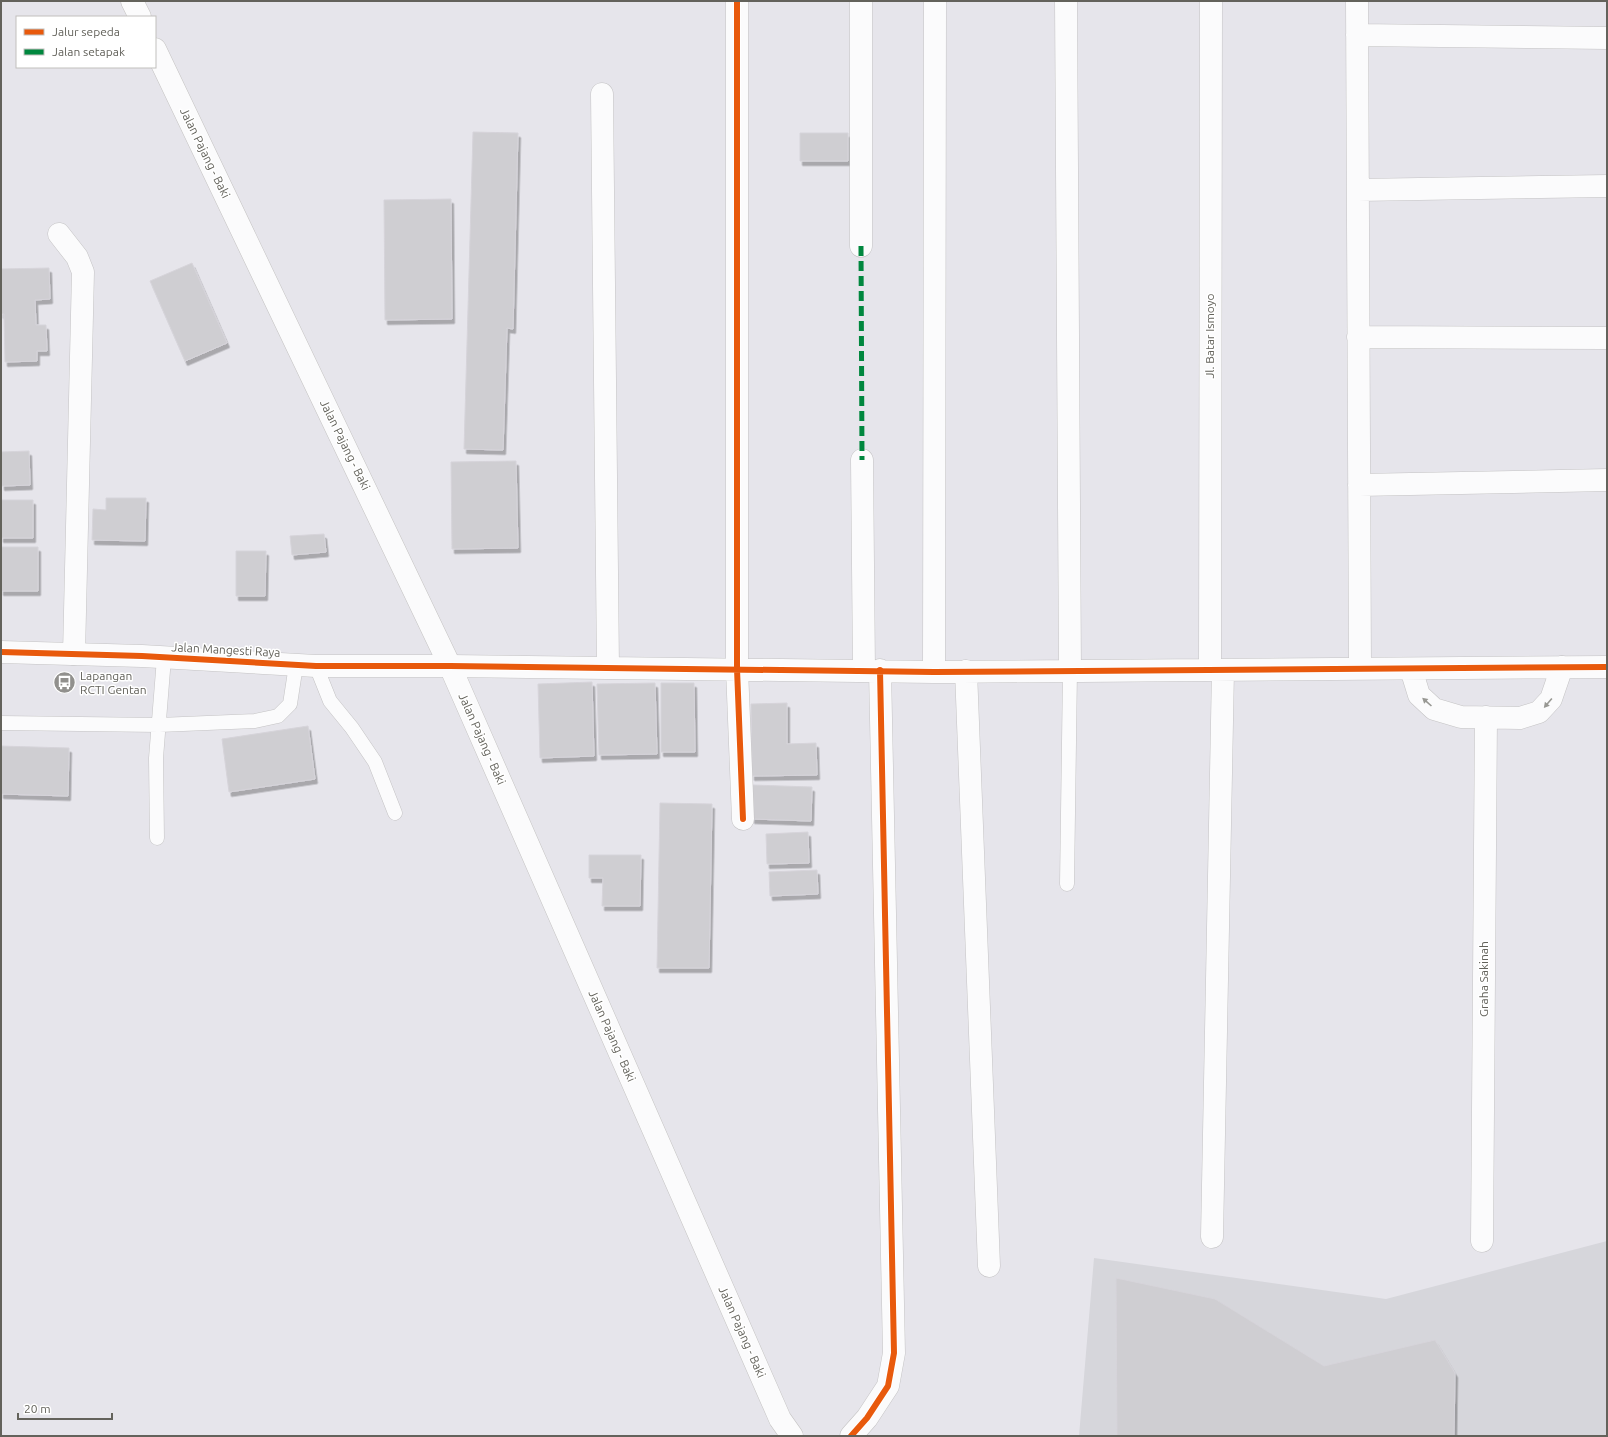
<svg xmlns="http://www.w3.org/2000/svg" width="1608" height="1437" viewBox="0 0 1608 1437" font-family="Ubuntu,sans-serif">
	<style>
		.industrial { fill: #d6d6db }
		.building { fill: #cfced2; stroke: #d6d4da; filter: url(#shadow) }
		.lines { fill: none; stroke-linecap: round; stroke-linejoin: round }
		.service-casing { stroke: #c4c3c4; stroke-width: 15 }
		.minor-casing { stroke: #c4c3c4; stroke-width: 23 }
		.tertiary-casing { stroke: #c4c3c4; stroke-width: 23 }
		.secondary-casing { stroke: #c4c3c2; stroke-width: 23 }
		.service { stroke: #fbfbfc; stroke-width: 14 }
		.minor { stroke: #fbfbfc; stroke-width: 22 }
		.tertiary { stroke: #fbfbfc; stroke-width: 22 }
		.secondary { stroke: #fbfbfc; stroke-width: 22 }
		.quiet { stroke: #00873e; stroke-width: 5; stroke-dasharray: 10 5; stroke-linecap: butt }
		.cycleway-casing { stroke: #fff; stroke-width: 8 }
		.cycleway { stroke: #e8590c; stroke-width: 6 }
		.oneway { fill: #989893 }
		.labels { text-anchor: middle; stroke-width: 3; stroke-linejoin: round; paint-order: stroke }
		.street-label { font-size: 12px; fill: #63625b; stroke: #fff }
		.poi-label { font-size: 12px; fill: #63625b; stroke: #fff; text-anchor: start }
	</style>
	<defs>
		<filter id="shadow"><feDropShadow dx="2.5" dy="4.5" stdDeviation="0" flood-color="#0004"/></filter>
	</defs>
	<rect width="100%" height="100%" fill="#e6e5eb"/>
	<path class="industrial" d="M 1607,1241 L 1607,1436 L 1079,1436 L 1094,1258 L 1386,1299 Z"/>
	<path class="building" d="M 473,132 L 518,133 L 513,329 L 507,328 L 503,450 L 464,449 Z
		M 800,133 L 848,133 L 848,161 L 800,161 Z
		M 451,199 L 452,319 L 385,320 L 384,200 Z
		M 192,263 L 227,343 L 185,361 L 150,281 Z
		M 49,268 L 50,299 L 35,300 L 36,325 L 46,325 L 47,351 L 37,351 L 37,361 L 5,362 L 4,314 L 1,314 L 1,269 Z
		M 29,451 L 30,485 L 2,486 L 1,452 Z
		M 516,461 L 518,548 L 452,549 L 451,462 Z
		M 106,498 L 146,498 L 145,541 L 92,540 L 93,509 L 106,510 Z
		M 1,500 L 33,500 L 33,538 L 1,538 Z
		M 324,534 L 326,552 L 292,555 L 290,536 Z
		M 1,547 L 38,547 L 38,591 L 1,591 Z
		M 236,551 L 266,551 L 265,596 L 236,596 Z
		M 592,682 L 594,756 L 540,758 L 538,684 Z
		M 655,683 L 657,754 L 599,755 L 597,684 Z
		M 661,683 L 694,683 L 695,752 L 661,752 Z
		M 787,703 L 787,744 L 816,743 L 817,775 L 752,776 L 751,704 Z
		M 308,726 L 315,779 L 229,792 L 222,739 Z
		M 1,746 L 69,748 L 68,796 L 1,794 Z
		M 753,785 L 812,787 L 811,821 L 752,819 Z
		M 660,803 L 712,804 L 709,968 L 657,968 Z
		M 808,832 L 809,863 L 767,864 L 766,834 Z
		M 589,855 L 641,855 L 640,906 L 602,906 L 603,878 L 589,878 Z
		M 817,870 L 818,894 L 770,896 L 769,872 Z
		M 1116,1278 L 1215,1299 L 1324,1366 L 1435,1340 L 1455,1373 L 1454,1436 L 1117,1436 Z"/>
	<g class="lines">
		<defs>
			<path id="service" d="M 316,666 L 330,701 L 352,728 L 375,762 L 395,813
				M 1,723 L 159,725 L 255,721 L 278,716 L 290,704 L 296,665
				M 157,838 L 156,758 L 164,658
				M 1067,884 L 1070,671"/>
			<path id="minor" d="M 737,1 L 737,669 L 743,819
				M 861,1 L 861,246
				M 1066,1 L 1070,671
				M 1357,1 L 1360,668
				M 1357,35 L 1607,38
				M 602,94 L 608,668
				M 1358,190 L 1607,186
				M 59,234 L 77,257 L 83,272 L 74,654
				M 1358,337 L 1607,338
				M 862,460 L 864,670
				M 1359,485 L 1607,480
				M 450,666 L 934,672 L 1607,667
				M 1411,669 L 1419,695 L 1434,709 L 1461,717 L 1520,718 L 1539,712 L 1551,699 L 1562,667
				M 1210,670 L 1211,1
				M 966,671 L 989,1266
				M 934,672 L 935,1
				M 1212,1237 L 1223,670
				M 1482,1241 L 1486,717
				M 851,1436 L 867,1418 L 888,1386 L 894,1353 L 880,670"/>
			<path id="tertiary" d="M 1,652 L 142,656 L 316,666 L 450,666"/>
			<path id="secondary" d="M 132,1 L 140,17
				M 155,49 L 450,666 L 780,1419 L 792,1436"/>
		</defs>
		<use href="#service" class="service-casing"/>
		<use href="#minor" class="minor-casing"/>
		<use href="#tertiary" class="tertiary-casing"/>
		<use href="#secondary" class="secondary-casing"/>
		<use href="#service" class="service"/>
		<use href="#minor" class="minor"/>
		<use href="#tertiary" class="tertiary"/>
		<use href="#secondary" class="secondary"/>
		<path class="quiet" d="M 861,246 L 862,460"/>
		<defs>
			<path id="cycleway" d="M 737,1 L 737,669 L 743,819
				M 1,652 L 142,656 L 316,666 L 450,666 L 934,672 L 1607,667
				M 851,1436 L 867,1418 L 888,1386 L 894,1353 L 880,670"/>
		</defs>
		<use href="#cycleway" class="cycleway-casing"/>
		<use href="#cycleway" class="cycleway"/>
	</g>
	<defs><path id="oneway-solid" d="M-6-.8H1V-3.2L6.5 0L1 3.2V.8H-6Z"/></defs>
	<g class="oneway">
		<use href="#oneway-solid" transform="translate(1427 702) rotate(-138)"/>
		<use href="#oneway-solid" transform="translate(1548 703) rotate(130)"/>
	</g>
	<defs>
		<symbol id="bus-disc" viewBox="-11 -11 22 22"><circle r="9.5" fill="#91908d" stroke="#fff"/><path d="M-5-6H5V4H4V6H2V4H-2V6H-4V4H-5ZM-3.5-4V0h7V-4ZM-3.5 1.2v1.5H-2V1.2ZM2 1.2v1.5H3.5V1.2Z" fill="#fff"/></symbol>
	</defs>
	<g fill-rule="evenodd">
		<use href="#bus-disc" x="52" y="670" width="25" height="25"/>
	</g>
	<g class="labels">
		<g class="street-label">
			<text transform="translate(205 153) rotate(64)" y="4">Jalan Pajang - Baki</text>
			<text transform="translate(1210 336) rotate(-90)" y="4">Jl. Batar Ismoyo</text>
			<text transform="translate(345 445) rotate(64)" y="4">Jalan Pajang - Baki</text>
			<text transform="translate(226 650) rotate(3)" y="4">Jalan Mangesti Raya</text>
			<text transform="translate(482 739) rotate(66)" y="4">Jalan Pajang - Baki</text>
			<text transform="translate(1484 979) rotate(-90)" y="4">Graha Sakinah</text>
			<text transform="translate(612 1036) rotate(66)" y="4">Jalan Pajang - Baki</text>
			<text transform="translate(742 1332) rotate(66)" y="4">Jalan Pajang - Baki</text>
		</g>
		<g class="poi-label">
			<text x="80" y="680">Lapangan<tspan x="80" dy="14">RCTI Gentan</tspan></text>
		</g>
	</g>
	<rect width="1608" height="1437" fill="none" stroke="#63625b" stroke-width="4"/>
	<rect x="16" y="16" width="140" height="52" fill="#ffffff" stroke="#c1c0bd"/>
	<rect x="24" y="29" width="20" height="6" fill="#e8590c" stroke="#c1c0bd"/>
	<text x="52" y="36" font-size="12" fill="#63625b">Jalur sepeda</text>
	<rect x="24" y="49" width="20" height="6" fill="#00873e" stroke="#c1c0bd"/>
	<text x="52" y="56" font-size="12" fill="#63625b">Jalan setapak</text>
	<path d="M18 1413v6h94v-6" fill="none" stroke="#63625b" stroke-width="2"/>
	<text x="24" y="1413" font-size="12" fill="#63625b" stroke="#ffffff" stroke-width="3" paint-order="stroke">20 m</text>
</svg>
